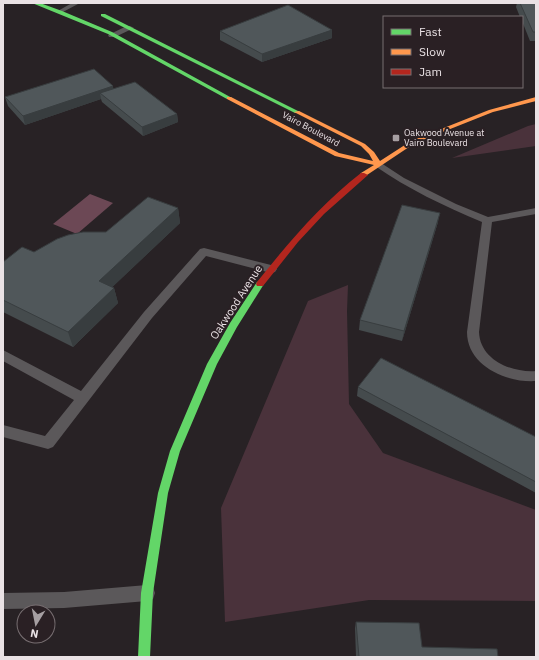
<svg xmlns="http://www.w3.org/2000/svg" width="539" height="660" viewBox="0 0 539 660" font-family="'IBM Plex Sans',sans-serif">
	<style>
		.green { fill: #4a323b }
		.water { fill: #6c4855 }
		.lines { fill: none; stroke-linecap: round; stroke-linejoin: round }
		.lane { fill: #5b585a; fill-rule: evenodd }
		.fast { fill: #63d668; fill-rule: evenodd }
		.slow { fill: #ff974d; fill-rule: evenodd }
		.jam { fill: #b3261e; fill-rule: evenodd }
		.wall { fill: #454b4d }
		.shaded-wall { fill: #383d3f }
		.building { fill: #50575a; stroke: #383d3f }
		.poi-dot { fill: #a69fa2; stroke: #2a2024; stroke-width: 1.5 }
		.labels { text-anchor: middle; stroke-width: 4; stroke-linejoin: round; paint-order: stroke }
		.far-street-label { font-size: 9px; fill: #eae2e5; stroke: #2a2024 }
		.far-poi-label { font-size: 9px; fill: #eae2e5; stroke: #2a2024; text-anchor: start }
		.street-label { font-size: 11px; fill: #eae2e5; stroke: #2a2024 }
	</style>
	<rect width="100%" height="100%" fill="#282225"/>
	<path class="green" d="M 536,124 L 536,146 L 452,158 L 528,126 Z
		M 348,285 L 347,311 L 349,404 L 383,453 L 536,510 L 536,601 L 369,600 L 225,622 L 221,508 L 308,301 Z"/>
	<path class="water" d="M 90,194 L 113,203 L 77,234 L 53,224 Z"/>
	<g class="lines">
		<path class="lane" d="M 72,3 L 78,4 L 61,13 L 56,12 Z
			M 127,26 L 130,26 L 134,28 L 115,37 L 109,37 L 108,35 Z
			M 378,161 L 404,178 L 456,204 L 488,217 L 536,208 L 536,214 L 492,222 L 479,332 C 480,360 512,373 536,371 L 536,381 C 507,383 467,366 467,332 L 482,222 C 444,206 408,189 375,166 L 373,164 L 375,162 Z
			M 204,248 L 275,266 L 277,269 L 275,272 L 271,273 L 206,256 L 152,318 L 53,447 L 48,449 L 3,437 L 3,425 L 45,436 L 74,400 L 3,361 L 3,350 L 81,391 L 144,312 L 200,249 Z
			M 147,585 L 153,587 L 155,593 L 153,599 L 147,601 L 64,608 L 3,609 L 3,593 L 64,592 Z"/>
		<path class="fast" d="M 32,3 L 40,3 L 62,11 L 112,32 L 232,98 L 227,99 L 108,34 Z
			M 101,14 L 105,14 L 300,112 L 295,113 L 101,16 Z
			M 260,281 L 264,284 L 237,327 L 217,364 L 180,451 L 168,493 L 153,593 L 150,657 L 138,657 L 141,593 L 158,493 L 170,451 L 207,364 L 230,323 L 257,282 Z"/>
		<path class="slow" d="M 227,97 L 231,97 L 339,153 L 373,161 L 369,154 L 361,146 L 294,112 L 299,111 L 365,144 L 374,152 L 380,161 L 411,141 L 489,110 L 536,97 L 536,101 L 493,112 L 415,143 L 364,177 L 360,175 L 361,173 L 374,165 L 335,156 L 227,99 Z"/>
		<path class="jam" d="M 361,173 L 364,173 L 368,175 L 324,214 L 298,242 L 263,286 L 257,286 L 256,284 L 257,282 C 289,242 321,204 361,173 Z"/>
	</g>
	<path class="wall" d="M 517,3 L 536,3 L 536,41 L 530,41 L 522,21 L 522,17 L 520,17 L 516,7 Z
		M 220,31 L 332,38 L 262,62 L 220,40 Z
		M 113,86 L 113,89 L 177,114 L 178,122 L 143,136 L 102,102 L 101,99 L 25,125 L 8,106 L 5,97 Z
		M 178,208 L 180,223 L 112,287 L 114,288 L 118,303 L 73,347 L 3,312 L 3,262 L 34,252 L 106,232 Z
		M 438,222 L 402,341 L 359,330 L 360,320 Z
		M 358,387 L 536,437 L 536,493 L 357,396 Z
		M 356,622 L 422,647 L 498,657 L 356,657 L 355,628 Z"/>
	<path class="shaded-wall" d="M 332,30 L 332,38 L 262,62 L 262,54 Z
		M 113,86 L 114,95 L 100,93 L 101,99 L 25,125 L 23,116 Z
		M 177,114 L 178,122 L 143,136 L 142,127 Z
		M 178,208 L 180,223 L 103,296 L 99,281 Z
		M 440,213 L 438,222 L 402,341 L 404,331 Z
		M 114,288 L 118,303 L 73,347 L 68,332 Z"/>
	<path class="building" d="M 520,3 L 536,3 L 536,32 L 533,32 Z
		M 288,5 L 332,30 L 262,54 L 220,31 Z
		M 94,69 L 113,86 L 23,116 L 5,97 Z
		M 135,82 L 177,114 L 142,127 L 100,93 Z
		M 148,197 L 178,208 L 99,281 L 114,288 L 68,332 L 3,300 L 3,262 L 22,247 L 34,252 L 57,239 L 68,235 L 83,232 L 106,232 Z
		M 402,205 L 440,213 L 404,331 L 360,320 Z
		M 381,358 L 536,437 L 536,482 L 358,387 Z
		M 356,622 L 419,623 L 422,647 L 497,649 L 498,657 L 359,657 Z"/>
	<rect class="poi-dot" x="392" y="134" width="8" height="8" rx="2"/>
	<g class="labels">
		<g class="far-street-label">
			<text transform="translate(311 129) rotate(28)" y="3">Vairo Boulevard</text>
		</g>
		<g class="far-poi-label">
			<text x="404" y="136">Oakwood Avenue at<tspan x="404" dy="10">Vairo Boulevard</tspan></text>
		</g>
		<g class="street-label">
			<text transform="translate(236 302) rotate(-57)" y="4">Oakwood Avenue</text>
		</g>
	</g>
	<rect width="539" height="660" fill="none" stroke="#eae2e5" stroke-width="8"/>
	<rect x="383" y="16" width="140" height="72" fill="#2a2024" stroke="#776e71"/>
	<rect x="391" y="29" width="20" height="6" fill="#63d668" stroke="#776e71"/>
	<text x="419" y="36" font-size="12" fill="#eae2e5">Fast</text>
	<rect x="391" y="49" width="20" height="6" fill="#ff974d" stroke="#776e71"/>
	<text x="419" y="56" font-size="12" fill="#eae2e5">Slow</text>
	<rect x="391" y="69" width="20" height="6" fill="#b3261e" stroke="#776e71"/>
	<text x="419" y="76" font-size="12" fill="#eae2e5">Jam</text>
	<g transform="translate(36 624) rotate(190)"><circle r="19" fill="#2a2024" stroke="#776e71"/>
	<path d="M0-3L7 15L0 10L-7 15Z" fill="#a69fa2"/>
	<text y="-6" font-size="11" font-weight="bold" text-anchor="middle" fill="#eae2e5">N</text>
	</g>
</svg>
